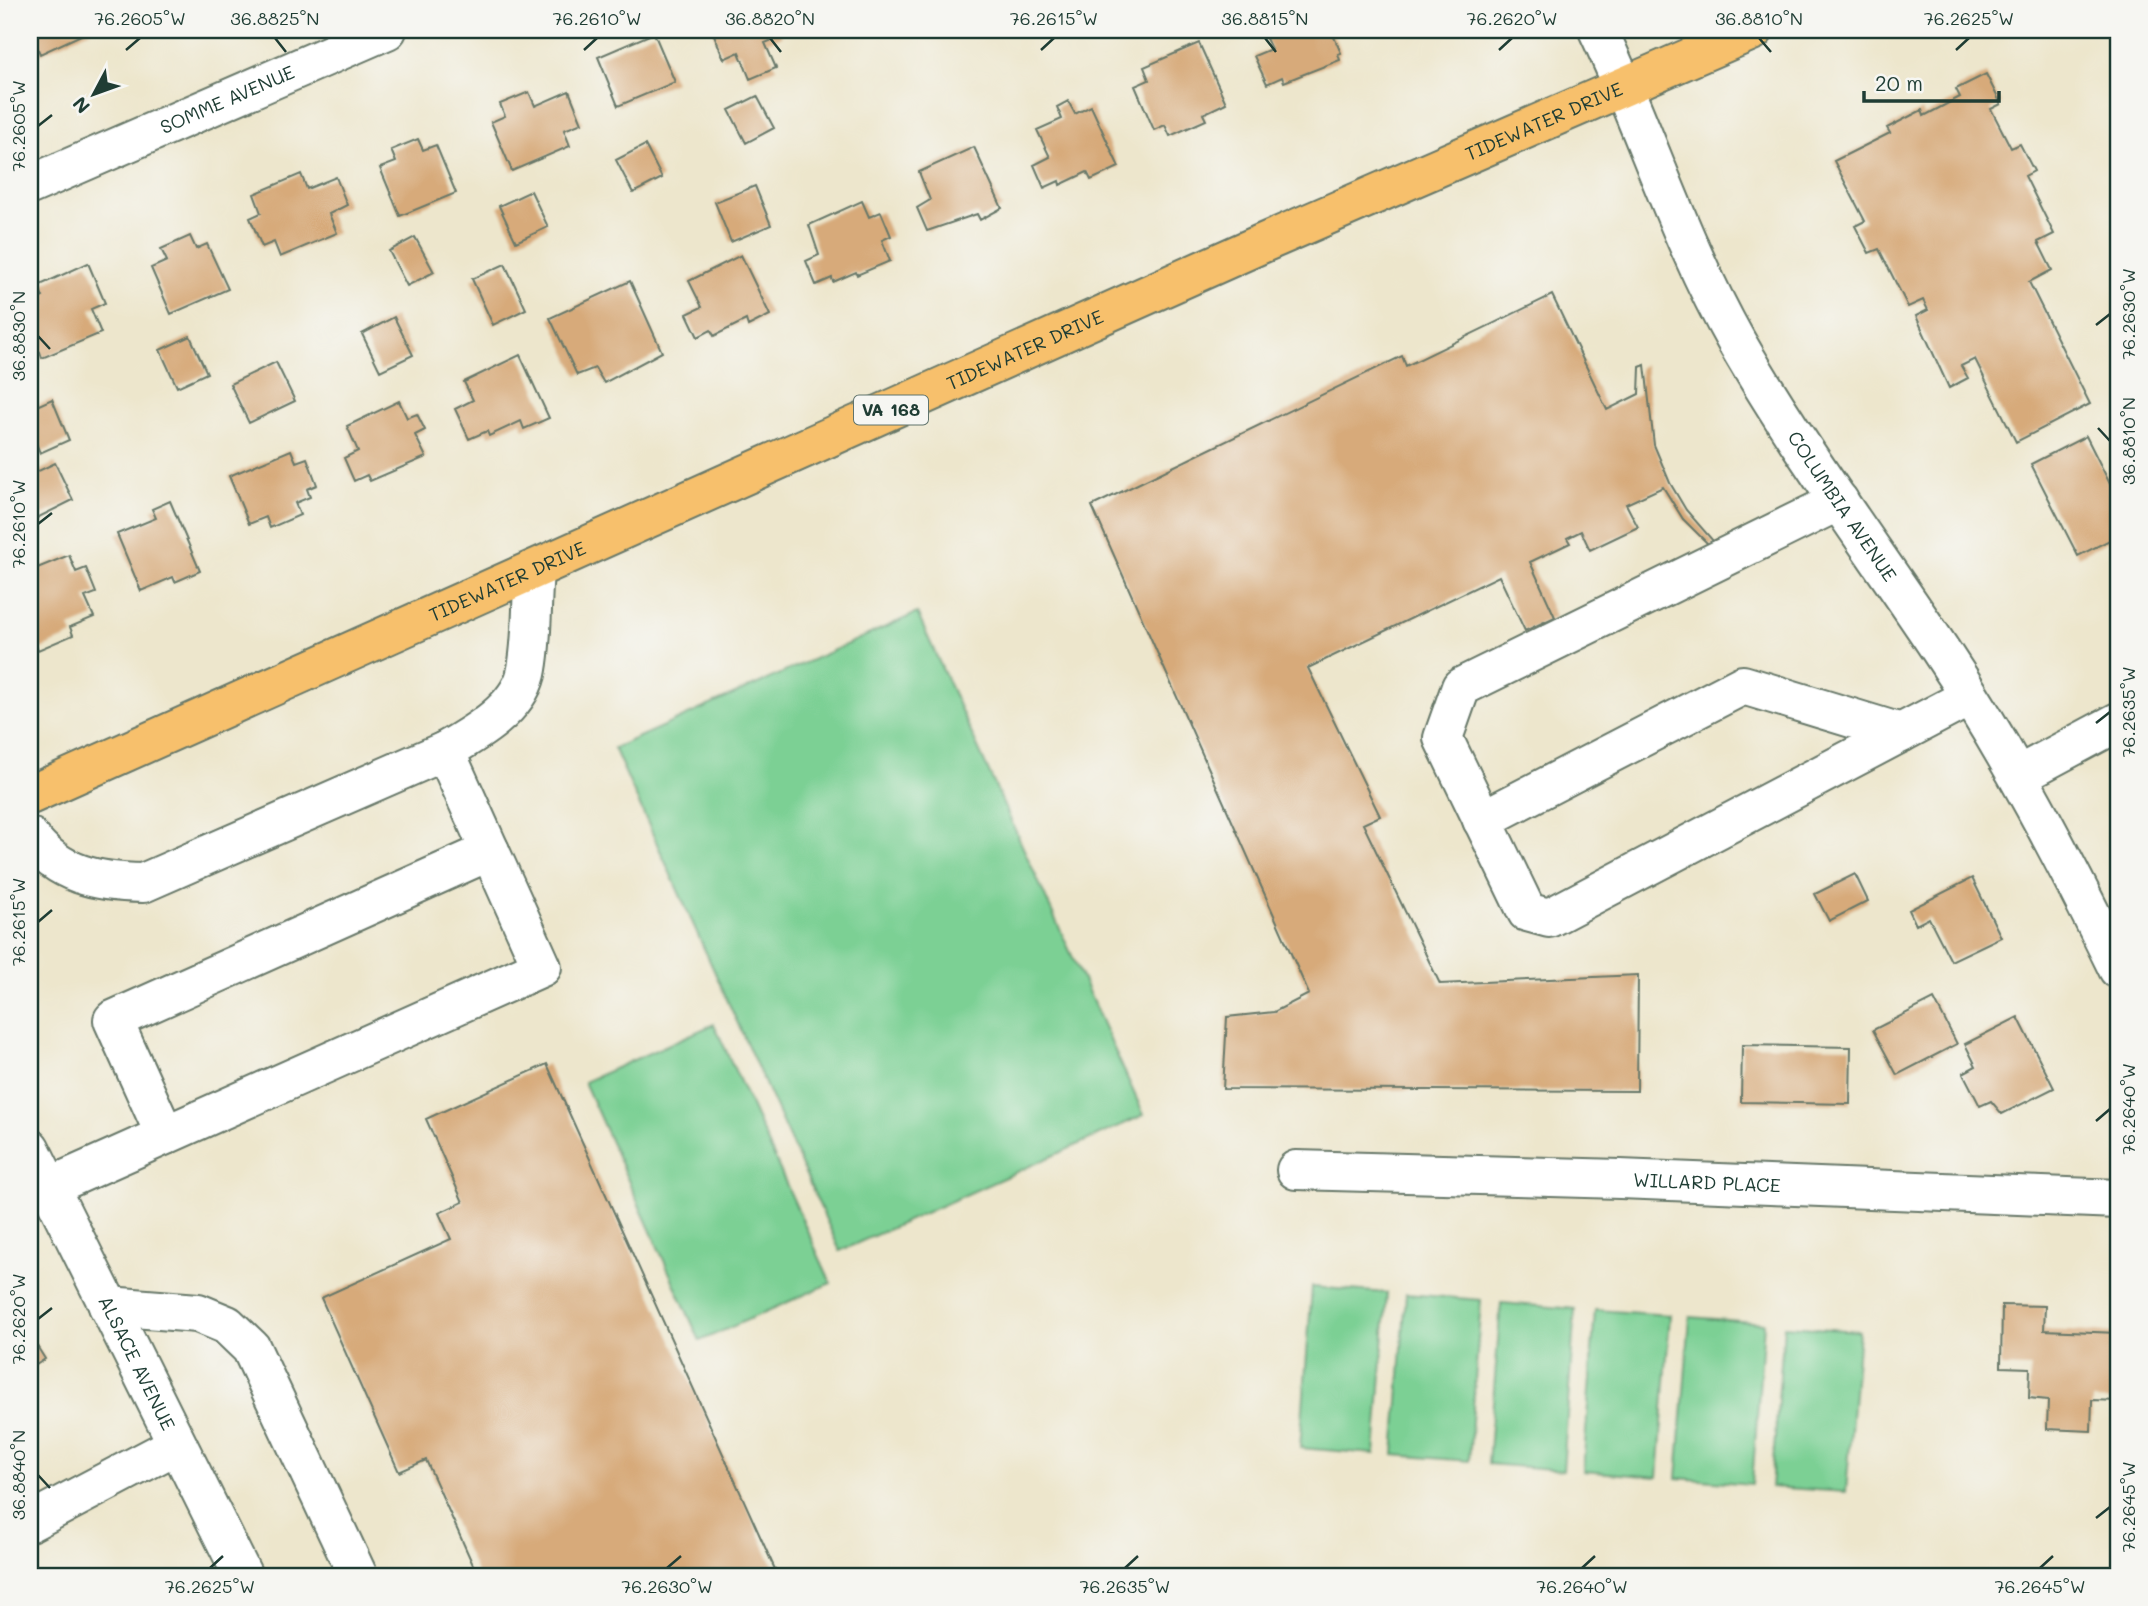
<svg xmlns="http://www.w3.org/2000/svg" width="2148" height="1606" viewBox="0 0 2148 1606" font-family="Mali,sans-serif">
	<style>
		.green { fill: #7bd094; stroke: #4d8664; stroke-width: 2 }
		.building { fill: #d7aa7a }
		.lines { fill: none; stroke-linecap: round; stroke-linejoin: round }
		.minor-casing { stroke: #677869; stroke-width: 42 }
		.highway-casing { stroke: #677869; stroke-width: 42 }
		.minor { stroke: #fff; stroke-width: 38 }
		.highway { stroke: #f7c06c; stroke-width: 38 }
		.ticks { fill: none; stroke: #1f3d34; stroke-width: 2.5 }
		.labels { text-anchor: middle; stroke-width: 6; stroke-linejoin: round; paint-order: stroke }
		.shield { fill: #f6f6f2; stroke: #60746d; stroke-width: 2 }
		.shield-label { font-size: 18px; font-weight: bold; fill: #1f3d34 }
		.street-label { font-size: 19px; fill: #1f3d34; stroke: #f6f6f2 }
		.neatline { fill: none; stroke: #1f3d34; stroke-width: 2.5 }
		.ticks-label { font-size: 18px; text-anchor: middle; fill: #1f3d34 }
	</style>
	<rect width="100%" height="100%" fill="#f6f6f2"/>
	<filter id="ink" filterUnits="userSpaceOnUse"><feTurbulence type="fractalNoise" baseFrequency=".0143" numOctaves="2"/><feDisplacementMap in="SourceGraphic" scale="14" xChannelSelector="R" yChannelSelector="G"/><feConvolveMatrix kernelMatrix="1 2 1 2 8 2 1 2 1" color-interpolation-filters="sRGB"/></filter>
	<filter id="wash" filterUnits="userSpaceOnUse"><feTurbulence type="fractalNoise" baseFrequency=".00686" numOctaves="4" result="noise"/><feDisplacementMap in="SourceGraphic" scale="28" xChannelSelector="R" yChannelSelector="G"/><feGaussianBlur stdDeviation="1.57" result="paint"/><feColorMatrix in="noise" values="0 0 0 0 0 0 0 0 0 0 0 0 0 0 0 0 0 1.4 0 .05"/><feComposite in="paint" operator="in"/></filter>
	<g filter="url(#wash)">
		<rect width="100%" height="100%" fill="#ede6cc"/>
		<path class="green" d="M 917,613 L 1144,1115 L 840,1251 L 614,748 Z
			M 714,1024 L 831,1283 L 700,1341 L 584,1082 Z
			M 1312,1287 L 1387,1293 L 1375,1454 L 1300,1448 Z
			M 1406,1294 L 1481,1300 L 1469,1461 L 1394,1455 Z
			M 1501,1303 L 1575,1309 L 1563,1470 L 1488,1464 Z
			M 1595,1310 L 1670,1315 L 1658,1477 L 1583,1471 Z
			M 1690,1317 L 1764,1323 L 1752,1484 L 1677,1478 Z
			M 1784,1326 L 1859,1331 L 1846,1492 L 1771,1487 Z"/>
		<g id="blocks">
			<path class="building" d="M 30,30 L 92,30 L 40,54 Z
				M 712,30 L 779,30 L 782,36 L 765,43 L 776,68 L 750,79 L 739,52 L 724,59 Z
				M 1262,30 L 1331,30 L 1341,53 L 1338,54 L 1340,60 L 1284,82 L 1282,77 L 1267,84 L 1254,56 L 1271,49 Z
				M 654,33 L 675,82 L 618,106 L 598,57 Z
				M 1199,43 L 1226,103 L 1203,114 L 1206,120 L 1170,136 L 1165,125 L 1154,130 L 1135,86 L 1149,80 L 1144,67 Z
				M 1986,74 L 2001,104 L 1991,109 L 2011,148 L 2020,144 L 2034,171 L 2025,176 L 2054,234 L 2038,242 L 2052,270 L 2029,282 L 2090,404 L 2016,442 L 1975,359 L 1961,366 L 1968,378 L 1949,388 L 1916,316 L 1928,310 L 1923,300 L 1908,307 L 1879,249 L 1869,253 L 1855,226 L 1865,221 L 1834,161 L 1890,133 L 1887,128 L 1922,110 L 1924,116 L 1960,97 L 1956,89 Z
				M 569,91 L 582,123 L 564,130 L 570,146 L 512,171 L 491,122 L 505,116 L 500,104 L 529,92 L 535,106 Z
				M 757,96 L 774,128 L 746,143 L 729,110 Z
				M 1068,101 L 1075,114 L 1091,106 L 1119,167 L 1091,180 L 1087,172 L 1060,185 L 1059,181 L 1044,188 L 1034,165 L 1050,157 L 1037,130 L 1062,119 L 1057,107 Z
				M 418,139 L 423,150 L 436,145 L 456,193 L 400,216 L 380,168 L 396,162 L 391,150 Z
				M 645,145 L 662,178 L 633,193 L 616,160 Z
				M 974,147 L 1002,208 L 980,220 L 977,214 L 927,231 L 917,208 L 930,200 L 919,172 Z
				M 301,174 L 307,189 L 336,177 L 347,205 L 329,214 L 337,233 L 280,257 L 274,242 L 262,247 L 250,218 L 261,213 L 254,194 Z
				M 755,186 L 771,225 L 731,242 L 715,202 Z
				M 531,191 L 548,227 L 516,242 L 499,206 Z
				M 862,201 L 869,217 L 881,212 L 891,236 L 882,240 L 890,261 L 857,275 L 856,272 L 833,282 L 832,278 L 816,285 L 806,261 L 819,255 L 809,225 Z
				M 190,236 L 196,249 L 207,244 L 228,289 L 171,314 L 151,268 L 167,261 L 161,249 Z
				M 415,237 L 434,272 L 407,286 L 389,251 Z
				M 741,255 L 770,315 L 748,326 L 746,320 L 714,336 L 711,330 L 698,337 L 687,314 L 702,307 L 689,281 Z
				M 88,263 L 105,303 L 91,309 L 101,333 L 42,358 L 40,352 L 30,357 L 30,303 L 43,297 L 38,286 Z
				M 505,264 L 526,309 L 493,325 L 472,279 Z
				M 630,281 L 662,352 L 604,383 L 595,368 L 577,375 L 550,318 Z
				M 1552,295 L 1607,410 L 1639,394 L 1640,367 L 1645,365 L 1654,445 L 1670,483 L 1686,510 L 1714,542 L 1711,547 L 1683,519 L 1663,487 L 1626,504 L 1638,527 L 1590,550 L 1581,531 L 1567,538 L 1570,543 L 1530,562 L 1555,617 L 1525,631 L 1499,576 L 1308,668 L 1380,816 L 1363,824 L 1440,984 L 1638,975 L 1637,1091 L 1223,1089 L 1227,1017 L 1274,1012 L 1309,994 L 1092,506 L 1402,356 L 1406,366 Z
				M 394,317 L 413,355 L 380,371 L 362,334 Z
				M 190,336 L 207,373 L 177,387 L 160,350 Z
				M 520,355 L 549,418 L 524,429 L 521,421 L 489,436 L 487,431 L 469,439 L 455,409 L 473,400 L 464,382 Z
				M 276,362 L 295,401 L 249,423 L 230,384 Z
				M 52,399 L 69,440 L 40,453 L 30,429 L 30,409 Z
				M 399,401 L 407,418 L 417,414 L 425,430 L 415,435 L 426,457 L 370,481 L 367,475 L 354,481 L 344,458 L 358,451 L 347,426 Z
				M 2086,436 L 2112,488 L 2118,485 L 2118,536 L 2078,556 L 2031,464 Z
				M 291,450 L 296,462 L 307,458 L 317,485 L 307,489 L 310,497 L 295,503 L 300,515 L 270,528 L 266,517 L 249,524 L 229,476 Z
				M 55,463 L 73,500 L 35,519 L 30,508 L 30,475 Z
				M 170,501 L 200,571 L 175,582 L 173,577 L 141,591 L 117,534 L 156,518 L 152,509 Z
				M 69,555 L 76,572 L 86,568 L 96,593 L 85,597 L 94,617 L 70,627 L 73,635 L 38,650 L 30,634 L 30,571 Z
				M 1855,874 L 1868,901 L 1829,921 L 1815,894 Z
				M 1972,878 L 2001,937 L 1951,961 L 1929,918 L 1916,925 L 1909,910 Z
				M 1934,999 L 1957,1044 L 1897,1075 L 1873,1030 Z
				M 2018,1017 L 2054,1088 L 2002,1114 L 1991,1101 L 1980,1106 L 1963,1073 L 1976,1066 L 1965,1044 Z
				M 1742,1045 L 1851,1047 L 1850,1104 L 1741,1102 Z
				M 547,1064 L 778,1576 L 478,1576 L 426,1460 L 399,1472 L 321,1298 L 451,1239 L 439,1213 L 463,1202 L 426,1119 Z
				M 2002,1305 L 2045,1306 L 2044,1330 L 2118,1333 L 2118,1401 L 2092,1400 L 2091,1431 L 2047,1429 L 2048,1400 L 2029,1398 L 2030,1368 L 2001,1367 Z
				M 30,1335 L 45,1359 L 30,1369 Z"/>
		</g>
	</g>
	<g filter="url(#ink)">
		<use href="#blocks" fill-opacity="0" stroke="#677869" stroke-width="2"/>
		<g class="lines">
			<defs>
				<g id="minor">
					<path id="s1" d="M 1598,30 C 1646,132 1680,242 1736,341 C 1797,447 1871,546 1939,648 C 2007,750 2064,858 2118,969"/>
					<path id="s2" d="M 30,185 L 387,30"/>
					<path d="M 1839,501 L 1461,687 L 1443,738 L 1527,912 L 1549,918 L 1969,697"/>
					<path d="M 2019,775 L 2118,722"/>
					<path d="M 1482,820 L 1743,685 L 1901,733"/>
					<path d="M 30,837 C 59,875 97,882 143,883 L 445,751 C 474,734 517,710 526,674 C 533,642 531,604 534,571"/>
					<path d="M 165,1135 L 113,1020 L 490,851"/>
					<path id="s3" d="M 30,1148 L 243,1576"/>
					<path id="s4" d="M 1296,1170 L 1620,1179 L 2118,1199"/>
					<path d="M 49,1187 L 542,967 L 445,751"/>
					<path d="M 108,1306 L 198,1313 L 227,1325 L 251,1348 L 358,1576"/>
					<path d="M 30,1522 L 176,1445"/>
				</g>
				<g id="highway">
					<path id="s5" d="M 30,795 L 1261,244 L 1754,30"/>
				</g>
			</defs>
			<use href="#minor" class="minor-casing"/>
			<use href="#highway" class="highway-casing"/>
			<use href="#minor" class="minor"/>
			<use href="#highway" class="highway"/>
		</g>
	</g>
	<path class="ticks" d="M 275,38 L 286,52M 770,38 L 781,52M 1265,38 L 1276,52M 1759,38 L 1771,52M 126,50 L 140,38M 584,50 L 597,38M 1041,50 L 1054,38M 1499,50 L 1512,38M 1956,50 L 1969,38M 38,126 L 52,115M 2096,325 L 2110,314M 38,336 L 50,349M 2098,428 L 2110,441M 38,524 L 52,513M 2096,723 L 2110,712M 38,922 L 52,910M 2096,1121 L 2110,1109M 38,1319 L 52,1308M 38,1475 L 50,1488M 2096,1518 L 2110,1507M 210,1568 L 223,1556M 667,1568 L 681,1556M 1125,1568 L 1138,1556M 1582,1568 L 1595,1556M 2040,1568 L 2053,1556"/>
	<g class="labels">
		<rect class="shield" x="854" y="395.5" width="74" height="29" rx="5"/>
		<g class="shield-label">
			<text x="891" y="416">VA 168</text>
		</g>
		<g class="street-label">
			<text dy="7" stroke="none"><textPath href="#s2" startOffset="215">SOMME AVENUE</textPath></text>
			<text dy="7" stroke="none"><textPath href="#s5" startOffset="1657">TIDEWATER DRIVE</textPath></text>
			<text dy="7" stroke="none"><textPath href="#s5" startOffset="1090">TIDEWATER DRIVE</textPath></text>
			<text dy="7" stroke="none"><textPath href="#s1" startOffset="537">COLUMBIA AVENUE</textPath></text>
			<text dy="7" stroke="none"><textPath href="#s5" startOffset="523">TIDEWATER DRIVE</textPath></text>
			<text dy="7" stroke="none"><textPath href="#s4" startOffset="411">WILLARD PLACE</textPath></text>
			<text dy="7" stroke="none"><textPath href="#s3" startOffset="240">ALSACE AVENUE</textPath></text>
		</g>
	</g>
	<rect width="2148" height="1606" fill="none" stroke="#f6f6f2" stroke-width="77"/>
	<g transform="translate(94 94) rotate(229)" stroke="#f6f6f2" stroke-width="5" paint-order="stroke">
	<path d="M0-5L12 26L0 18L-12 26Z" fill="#1f3d34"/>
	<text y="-10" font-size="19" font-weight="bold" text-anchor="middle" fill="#1f3d34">N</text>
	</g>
	<path d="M1864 91v10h135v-10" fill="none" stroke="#1f3d34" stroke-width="3.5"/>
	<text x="1875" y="91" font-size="21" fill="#1f3d34" stroke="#f6f6f2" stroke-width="5" paint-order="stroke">20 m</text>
	<rect x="38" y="38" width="2072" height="1530" class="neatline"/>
	<g class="ticks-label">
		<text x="140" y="25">76.2605°W</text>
		<text x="275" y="25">36.8825°N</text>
		<text x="597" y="25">76.2610°W</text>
		<text x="770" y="25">36.8820°N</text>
		<text x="1054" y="25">76.2615°W</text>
		<text x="1265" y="25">36.8815°N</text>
		<text x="1512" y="25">76.2620°W</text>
		<text x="1759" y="25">36.8810°N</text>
		<text x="1969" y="25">76.2625°W</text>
		<text transform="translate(19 126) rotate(-90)" y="6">76.2605°W</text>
		<text transform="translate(2129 314) rotate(-90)" y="6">76.2630°W</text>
		<text transform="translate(19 336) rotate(-90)" y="6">36.8830°N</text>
		<text transform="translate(2129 441) rotate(-90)" y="6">36.8810°N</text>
		<text transform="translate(19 524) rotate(-90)" y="6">76.2610°W</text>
		<text transform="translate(2129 712) rotate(-90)" y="6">76.2635°W</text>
		<text transform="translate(19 922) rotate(-90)" y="6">76.2615°W</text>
		<text transform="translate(2129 1109) rotate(-90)" y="6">76.2640°W</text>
		<text transform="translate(19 1319) rotate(-90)" y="6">76.2620°W</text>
		<text transform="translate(19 1475) rotate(-90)" y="6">36.8840°N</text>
		<text transform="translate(2129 1507) rotate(-90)" y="6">76.2645°W</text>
		<text x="210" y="1593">76.2625°W</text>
		<text x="667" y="1593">76.2630°W</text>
		<text x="1125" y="1593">76.2635°W</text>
		<text x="1582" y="1593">76.2640°W</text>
		<text x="2040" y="1593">76.2645°W</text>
	</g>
</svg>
